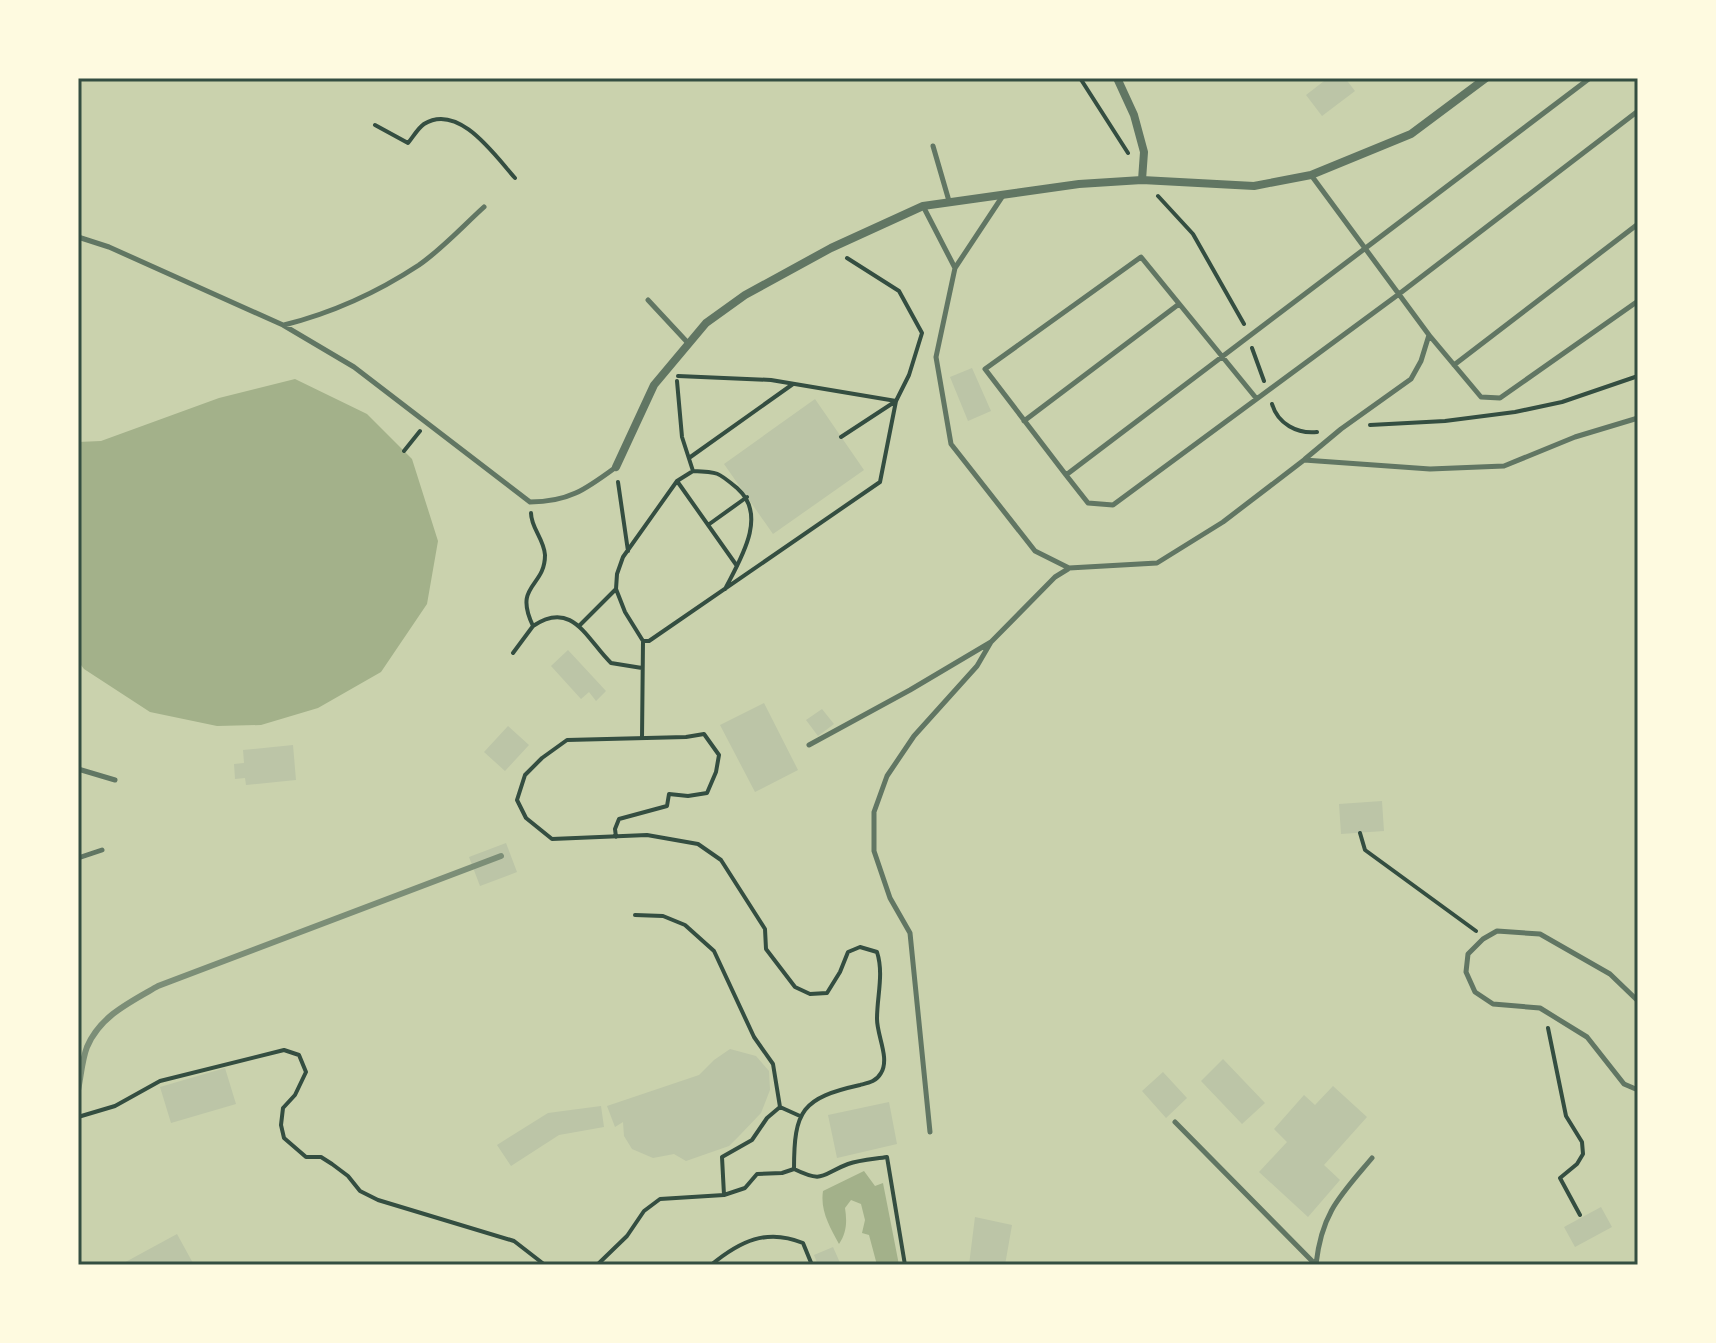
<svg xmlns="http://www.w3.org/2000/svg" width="1716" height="1343" viewBox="0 0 1716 1343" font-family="'Source Sans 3',sans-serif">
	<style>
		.green { fill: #cad2ad }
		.water { fill: #a3b18a }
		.building { fill: #bcc5a7 }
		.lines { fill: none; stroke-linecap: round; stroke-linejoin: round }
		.path { stroke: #344e41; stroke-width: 4 }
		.service { stroke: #617663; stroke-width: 5 }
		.minor { stroke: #617663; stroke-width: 8 }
		.rail { stroke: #7c8e77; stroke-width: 6 }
		.neatline { fill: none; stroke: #344e41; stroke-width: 3 }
	</style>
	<rect width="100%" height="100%" fill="#e9edc9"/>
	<path class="green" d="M 78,78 L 1638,78 L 1638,1265 L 78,1265 Z"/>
	<path class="water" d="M 295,379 L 367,414 L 412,459 L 438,541 L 427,604 L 381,672 L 318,708 L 261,725 L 217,726 L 150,712 L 84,669 L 78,661 L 78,442 L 101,441 L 219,398 Z
		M 864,1171 L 875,1186 L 883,1183 L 899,1265 L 877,1265 L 869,1235 L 862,1233 L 865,1220 L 861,1204 L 851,1200 L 845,1208 C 847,1221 847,1232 839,1244 C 830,1227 820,1211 823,1191 Z"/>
	<path class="building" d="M 1328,78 L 1345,78 L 1355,91 L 1322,116 L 1306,95 Z
		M 972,368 L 991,411 L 968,421 L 950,377 Z
		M 815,399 L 864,470 L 773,534 L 724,464 Z
		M 568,650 L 606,691 L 596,701 L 589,692 L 581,699 L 551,666 Z
		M 764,703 L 798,770 L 755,792 L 720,725 Z
		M 822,709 L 834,724 L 818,736 L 806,720 Z
		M 508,726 L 529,745 L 505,771 L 484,752 Z
		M 293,745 L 296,780 L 246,785 L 245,778 L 235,779 L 234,764 L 244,763 L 243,750 Z
		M 1382,801 L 1384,831 L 1341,834 L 1339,804 Z
		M 506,843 L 517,872 L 480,886 L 469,857 Z
		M 730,1049 L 756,1056 L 769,1071 L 770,1090 L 761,1113 L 740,1135 L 729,1146 L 686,1161 L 674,1154 L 653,1158 L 632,1149 L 624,1136 L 623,1122 L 615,1127 L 607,1106 L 699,1075 L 714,1060 Z
		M 1223,1059 L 1265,1103 L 1242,1124 L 1201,1081 Z
		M 225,1068 L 236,1104 L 171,1123 L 160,1087 Z
		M 1163,1072 L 1187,1098 L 1166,1118 L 1142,1091 Z
		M 1333,1086 L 1367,1117 L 1324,1165 L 1340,1180 L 1308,1217 L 1259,1172 L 1287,1142 L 1274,1129 L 1304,1095 L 1315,1105 Z
		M 889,1102 L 897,1144 L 837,1158 L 828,1115 Z
		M 601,1106 L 604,1127 L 559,1135 L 511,1166 L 497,1145 L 548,1113 Z
		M 1601,1207 L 1612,1227 L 1575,1247 L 1564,1227 Z
		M 975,1217 L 1012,1225 L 1005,1265 L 969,1265 Z
		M 177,1234 L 194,1265 L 120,1265 Z
		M 833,1247 L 841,1265 L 818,1265 L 814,1255 Z"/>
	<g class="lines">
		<path class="path" d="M 1080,78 L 1128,153
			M 375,125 L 408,143 C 413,137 418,128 424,124 C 459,102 496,157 515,178
			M 1158,196 L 1193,234 L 1244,324
			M 1252,348 L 1264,381
			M 678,376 L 771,380 L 896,401 L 841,437
			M 1272,404 C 1278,424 1297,434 1317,432
			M 1370,425 L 1445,421 L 1515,412 L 1562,402 L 1638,376
			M 404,451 L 420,431
			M 689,458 L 793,384
			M 693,471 C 719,472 718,472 738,489 C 768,516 740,560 725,589
			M 677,481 L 737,566
			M 618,482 L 628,551
			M 708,525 L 747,497
			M 533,626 C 573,599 587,640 611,663 L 642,668
			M 579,626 L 616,589
			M 643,641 L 625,612 L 616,589 L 617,574 L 623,557 L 677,481 L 693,471 L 682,437 L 677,381
			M 513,653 L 533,626 C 513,584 545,588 545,555 C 544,539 531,528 531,513
			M 642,738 L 643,641 L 649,641 L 880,482 L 896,401 L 909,375 L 922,333 L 899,291 L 847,258
			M 1360,833 L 1365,850 L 1476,931
			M 616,837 L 615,829 L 619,819 L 667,806 L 669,794 L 688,796 L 707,793 L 716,772 L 719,755 L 704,734 L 686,737 L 567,740 L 542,758 L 525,775 L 517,800 L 526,818 L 552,839 L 647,835 L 698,844 L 721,860 L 765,929 L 766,949 L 795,987 L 810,994 L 827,993 L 840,972 L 848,952 L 860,947 L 877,952 C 884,974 877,996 877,1019 C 877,1036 890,1058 881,1073 C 876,1082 868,1083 860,1085 C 802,1098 794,1110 794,1169 L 782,1173 L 757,1174 L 745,1188 L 724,1195 L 722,1157 L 752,1140 L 767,1118 L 780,1107 L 800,1116
			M 635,915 L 663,916 L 685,925 L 714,951 L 754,1037 L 773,1064 L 780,1107
			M 1548,1028 L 1566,1116 L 1582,1142 L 1583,1154 L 1577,1164 L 1560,1178 L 1580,1215
			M 78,1117 L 115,1106 L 160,1081 L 284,1050 L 299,1055 L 306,1072 L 295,1095 L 283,1108 L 281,1125 L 284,1138 L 306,1157 L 321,1157 L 332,1164 L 348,1176 L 360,1191 L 378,1200 L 514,1241 L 545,1265
			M 794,1169 C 825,1184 821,1174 848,1164 C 860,1160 875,1159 887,1157 L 905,1265
			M 597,1265 L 627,1236 L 644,1211 L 660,1199 L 724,1195
			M 711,1265 C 740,1241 767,1228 803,1243 L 812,1265"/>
		<path class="service" d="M 1590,78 L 1066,475 L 1088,503 L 1113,505 L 1399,294 L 1638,111
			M 933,146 L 949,201
			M 923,206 L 955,268 L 936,357 L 951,444 L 1035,551 L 1069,568 L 1157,563 L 1223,522 L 1304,460 L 1430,469 L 1504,466 L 1575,437 L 1638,418
			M 78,237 L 109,247 L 283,325 L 354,367 L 530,502 C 569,502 586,489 616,467
			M 955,268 L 1004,194
			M 648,300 L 688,343
			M 284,325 C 332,313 378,292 419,265 C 442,249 463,226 484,207
			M 1429,335 L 1481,397 L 1500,398 L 1638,301
			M 1454,365 L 1638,224
			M 1024,421 L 1179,304
			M 1305,459 L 1341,429 L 1411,379 L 1421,361 L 1429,335 L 1311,175
			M 1066,475 L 985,369 L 1141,257 L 1256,398
			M 809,745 L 910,690 L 991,642 L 1055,577 L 1068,569
			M 78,769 L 115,780
			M 78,858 L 102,850
			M 1638,1001 L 1610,974 L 1540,934 L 1497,931 L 1483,939 L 1468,954 L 1466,972 L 1475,992 L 1493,1004 L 1540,1008 L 1587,1037 L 1624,1084 L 1638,1090
			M 1175,1122 L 1316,1265
			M 930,1132 L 910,933 L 890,898 L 874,851 L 874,812 L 887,776 L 914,736 L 977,666 L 991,642
			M 1316,1264 C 1322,1212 1340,1196 1372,1158"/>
		<path class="minor" d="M 1142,180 L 1254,186 L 1311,175 L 1411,134 L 1486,78
			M 616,467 L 654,385 L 706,323 L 745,295 L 831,248 L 923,206 L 1079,184 L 1142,180 L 1144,152 L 1134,115 L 1117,78"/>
		<path class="rail" d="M 78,1090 C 81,1076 82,1060 87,1047 C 100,1016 130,1002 158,986 L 501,856"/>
	</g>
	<rect width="1716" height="1343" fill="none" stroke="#fefae0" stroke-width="160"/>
	<rect x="80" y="80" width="1556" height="1183" class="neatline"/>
</svg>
